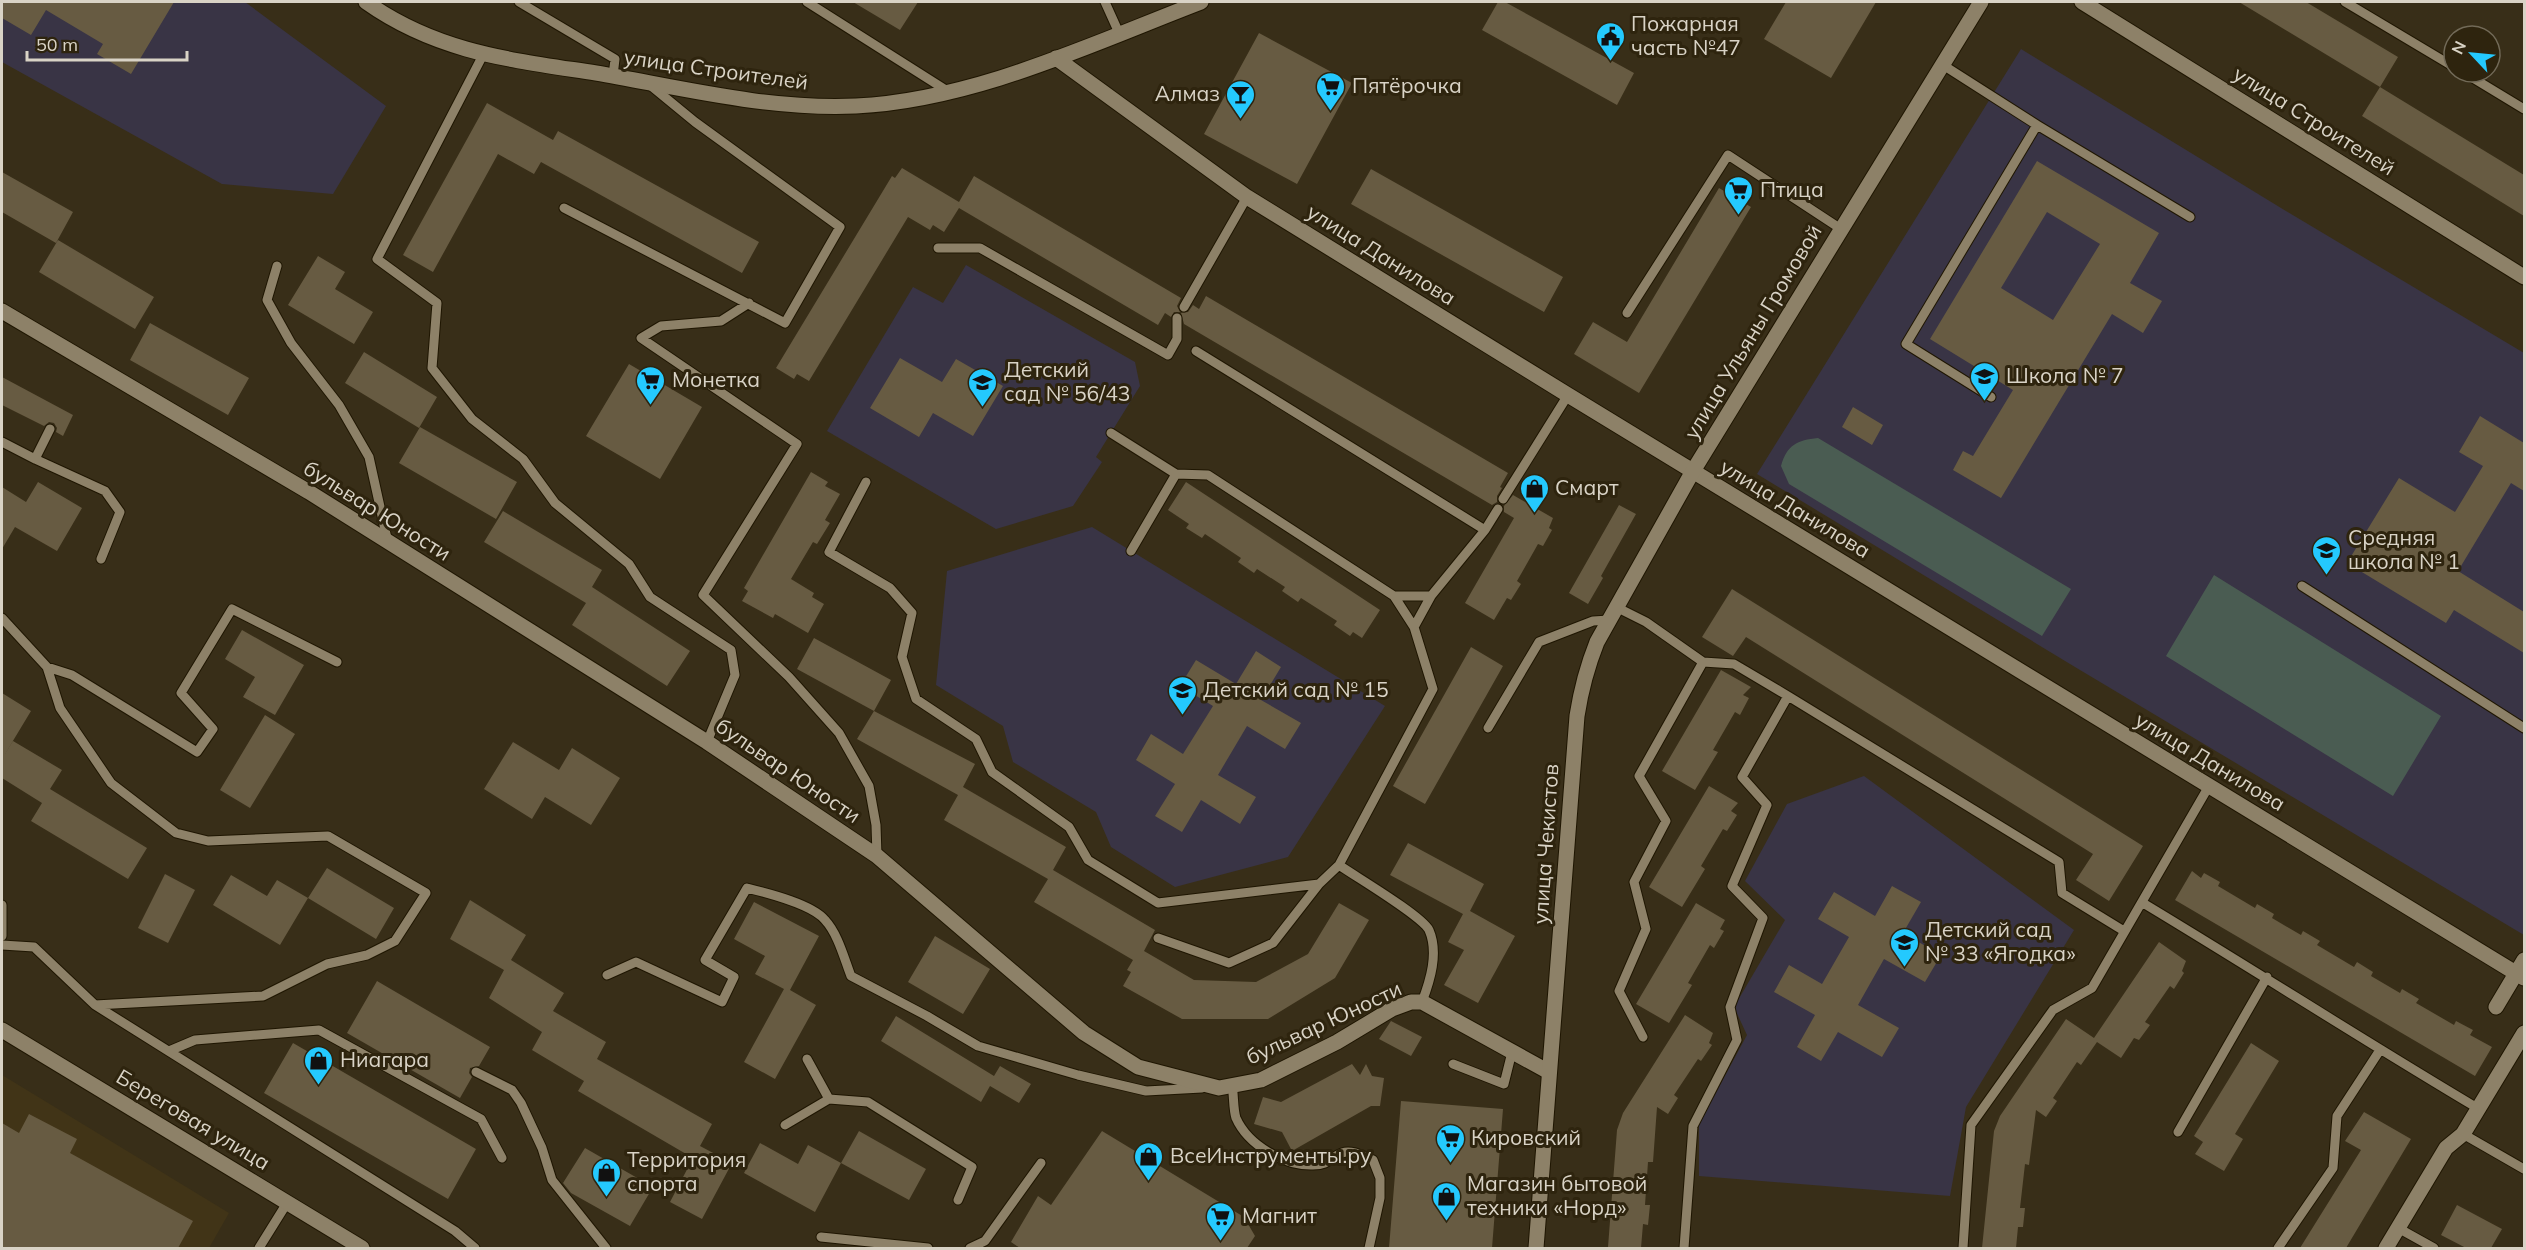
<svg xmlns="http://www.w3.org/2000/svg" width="2526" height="1250" viewBox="0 0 2526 1250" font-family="Mulish,sans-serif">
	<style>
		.built { fill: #413417 }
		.education { fill: #393445 }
		.green { fill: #4a5c52 }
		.building { fill: #675b42; fill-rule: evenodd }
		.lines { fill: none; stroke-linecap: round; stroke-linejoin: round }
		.lane-casing { stroke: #1f1602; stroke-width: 11 }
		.street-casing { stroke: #1f1602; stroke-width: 17 }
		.secondary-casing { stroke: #1f1602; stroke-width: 17 }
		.lane { stroke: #8d8168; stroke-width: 9 }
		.street { stroke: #8d8168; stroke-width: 15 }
		.secondary { stroke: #8d8168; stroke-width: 15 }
		.labels { text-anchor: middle; stroke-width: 6; stroke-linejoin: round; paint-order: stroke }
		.poi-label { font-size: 21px; fill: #d9d3c6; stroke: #2e240e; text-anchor: start }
		.street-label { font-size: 21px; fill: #d9d3c6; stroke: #2e240e }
	</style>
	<rect width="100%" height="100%" fill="#382e18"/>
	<path class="built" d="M 2,1075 L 229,1213 L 209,1248 L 2,1248 Z"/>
	<path class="education" d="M 2,2 L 245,2 L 386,106 L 333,194 L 222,184 L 2,62 Z
		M 2021,49 L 2281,208 L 2524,353 L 2524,935 L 2075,667 L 1757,474 Z
		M 966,265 L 1135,362 L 1140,386 L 1096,457 L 1102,462 L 1073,506 L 996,529 L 827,431 L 913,287 L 943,303 Z
		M 1092,527 L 1385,706 L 1288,857 L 1175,887 L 1111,847 L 1096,812 L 1013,762 L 1003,726 L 936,685 L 947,571 Z
		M 1864,776 L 2074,930 L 1966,1107 L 1950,1196 L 1699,1176 L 1699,1124 L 1747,1035 L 1734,1007 L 1785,920 L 1745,881 L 1787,804 Z"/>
	<path class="green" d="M 1818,438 L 2071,589 L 2042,636 L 1789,484 L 1781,466 C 1787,445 1797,440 1818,438 Z
		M 2214,575 L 2441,716 L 2393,796 L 2166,656 Z"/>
	<path class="building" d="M 2,2 L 174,2 L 131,74 L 97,54 L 103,44 L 46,10 L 31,35 L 2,18 Z
		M 853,2 L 918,2 L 900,30 Z
		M 1498,2 L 1505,2 L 1634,73 L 1617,105 L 1482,30 Z
		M 1786,2 L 1876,2 L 1831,78 L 1764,39 Z
		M 2239,2 L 2306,2 L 2398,57 L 2380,87 Z
		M 1259,33 L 1352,83 L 1297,184 L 1204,134 Z
		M 2380,87 L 2524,175 L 2524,216 L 2362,116 Z
		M 487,103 L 553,140 L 558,131 L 759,242 L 742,273 L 541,162 L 534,174 L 498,154 L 433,272 L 403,255 Z
		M 2037,161 L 2159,233 L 2130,283 L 2162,301 L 2143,333 L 2112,314 L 2001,498 L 1953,470 L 1963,451 L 1973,456 L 2013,390 L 1930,339 ZM 2047,212 L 2100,244 L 2053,320 L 2001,288 Z
		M 902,168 L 959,202 L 974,176 L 1181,298 L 1177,306 L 1180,312 L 1174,312 L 1171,317 L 1165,313 L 1158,325 L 959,208 L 944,232 L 933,225 L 930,230 L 908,217 L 809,381 L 797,374 L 794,379 L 776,368 L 892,176 L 895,178 Z
		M 1371,169 L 1563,277 L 1544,312 L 1351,204 Z
		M 2,172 L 73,212 L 56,243 L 2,212 Z
		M 1719,188 L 1751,207 L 1639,393 L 1574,354 L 1593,322 L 1627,342 Z
		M 58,240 L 154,297 L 135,329 L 39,272 Z
		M 318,256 L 345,272 L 335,289 L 373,312 L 354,344 L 288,305 Z
		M 1206,296 L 1508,473 L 1500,487 L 1502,488 L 1497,496 L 1497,502 L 1492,505 L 1184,324 L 1181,313 L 1188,312 L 1193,305 L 1199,309 Z
		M 150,323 L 249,378 L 228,415 L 130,360 Z
		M 364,352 L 437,397 L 419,428 L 345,383 Z
		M 900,358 L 942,382 L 956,359 L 1003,386 L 973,436 L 933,413 L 919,437 L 870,408 Z
		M 629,364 L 702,407 L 660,479 L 586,436 Z
		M 2,377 L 73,415 L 63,436 L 56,432 L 57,428 L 54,423 L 49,422 L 44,426 L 2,405 Z
		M 1853,407 L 1883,425 L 1872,445 L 1842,427 Z
		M 2480,416 L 2524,443 L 2524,491 L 2511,483 L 2458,571 L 2524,612 L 2524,653 L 2454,610 L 2446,623 L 2347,563 L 2399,478 L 2455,512 L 2483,466 L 2459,452 Z
		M 420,427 L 517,482 L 496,519 L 399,463 Z
		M 811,472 L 828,482 L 825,486 L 840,494 L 825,520 L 830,523 L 817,544 L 813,542 L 791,579 L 814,593 L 812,597 L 824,604 L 808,633 L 775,614 L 773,618 L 742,601 L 748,591 L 744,588 Z
		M 38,482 L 82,508 L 57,551 L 15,527 L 2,549 L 2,487 L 26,502 Z
		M 1186,482 L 1380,610 L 1362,638 L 1353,632 L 1350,636 L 1334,625 L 1337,621 L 1301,598 L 1298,602 L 1282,591 L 1285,587 L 1257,569 L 1254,573 L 1238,562 L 1241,558 L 1205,534 L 1202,538 L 1186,528 L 1189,524 L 1168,510 Z
		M 1513,495 L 1553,518 L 1549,528 L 1552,530 L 1543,546 L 1538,544 L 1517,581 L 1521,584 L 1511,600 L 1507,598 L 1494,620 L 1465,603 L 1514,518 L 1504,512 L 1504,506 Z
		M 1619,505 L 1636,514 L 1601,576 L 1603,578 L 1588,604 L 1569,593 Z
		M 503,511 L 602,570 L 592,587 L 690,651 L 667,686 L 572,625 L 586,603 L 484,542 Z
		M 1732,589 L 2143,846 L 2109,901 L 2076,880 L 2093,854 L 1746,637 L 1733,656 L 1702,637 Z
		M 242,630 L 304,665 L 275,715 L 243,697 L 255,677 L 225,659 Z
		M 814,638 L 891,680 L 874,711 L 797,669 Z
		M 1471,647 L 1503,666 L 1425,804 L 1393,786 Z
		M 1256,651 L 1281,667 L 1261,700 L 1301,723 L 1285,749 L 1247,726 L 1218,775 L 1256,797 L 1240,824 L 1201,800 L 1182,832 L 1155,816 L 1175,784 L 1136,760 L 1151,734 L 1183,754 L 1213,706 L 1180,686 L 1196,660 L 1236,684 Z
		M 1721,670 L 1751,687 L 1743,695 L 1749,698 L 1740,715 L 1735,712 L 1713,750 L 1718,752 L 1695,790 L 1662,771 Z
		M 2,693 L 31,711 L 2,759 Z
		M 874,711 L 975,764 L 963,787 L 1066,847 L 1053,870 L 1155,930 L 1144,951 L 1194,980 L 1256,982 L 1308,954 L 1339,903 L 1369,920 L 1335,978 L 1268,1019 L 1182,1019 L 1123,986 L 1131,972 L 1127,970 L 1133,960 L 1034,902 L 1048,879 L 944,820 L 958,795 L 857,739 Z
		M 265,715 L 295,734 L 250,808 L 220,790 Z
		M 13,741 L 62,770 L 50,789 L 147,848 L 128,879 L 31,821 L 42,803 L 2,778 L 2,759 Z
		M 513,742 L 559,770 L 572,748 L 620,778 L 591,825 L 545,797 L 532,819 L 484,789 Z
		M 1709,786 L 1738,803 L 1731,811 L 1737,815 L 1727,831 L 1723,829 L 1701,866 L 1705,869 L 1682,907 L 1649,887 Z
		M 1408,843 L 1484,884 L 1470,911 L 1515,936 L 1478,1003 L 1444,985 L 1464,950 L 1448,942 L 1463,914 L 1390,875 Z
		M 327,868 L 394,908 L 376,939 L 308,898 Z
		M 2192,871 L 2201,878 L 2204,873 L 2220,882 L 2218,886 L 2255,908 L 2257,904 L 2274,914 L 2272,918 L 2301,935 L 2303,931 L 2320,941 L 2317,945 L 2354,967 L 2357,962 L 2373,972 L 2371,976 L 2400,993 L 2402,989 L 2419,999 L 2416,1003 L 2454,1025 L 2456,1021 L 2473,1030 L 2470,1035 L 2492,1047 L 2475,1076 L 2175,900 Z
		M 165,874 L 195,890 L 168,943 L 138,928 Z
		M 231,875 L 267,896 L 277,880 L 308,898 L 280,945 L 213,905 Z
		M 1892,886 L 1921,902 L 1903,933 L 1941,955 L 1925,982 L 1884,959 L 1858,1005 L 1899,1028 L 1882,1057 L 1838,1032 L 1821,1061 L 1797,1047 L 1815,1015 L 1774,992 L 1789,965 L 1822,984 L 1849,937 L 1818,919 L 1834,892 L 1875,916 Z
		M 470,900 L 526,935 L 511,960 L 564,993 L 553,1011 L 606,1042 L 597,1059 L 712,1124 L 700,1146 L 732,1163 L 702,1219 L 670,1202 L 693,1158 L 578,1091 L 584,1081 L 532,1050 L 542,1032 L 489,998 L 504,970 L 450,939 Z
		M 754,902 L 819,936 L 790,990 L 816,1005 L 775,1079 L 744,1062 L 784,989 L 755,974 L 765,956 L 734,939 Z
		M 1696,903 L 1725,920 L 1720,929 L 1724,931 L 1714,948 L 1710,945 L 1688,983 L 1692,985 L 1669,1023 L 1636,1004 Z
		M 935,936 L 990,969 L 963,1014 L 908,982 Z
		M 2159,942 L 2186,961 L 2182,971 L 2184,973 L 2174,989 L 2170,986 L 2145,1022 L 2150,1025 L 2139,1040 L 2134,1038 L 2121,1058 L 2097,1042 L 2081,1065 L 2077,1062 L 2053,1098 L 2057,1101 L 2046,1117 L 2036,1110 L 2029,1165 L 2025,1164 L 2020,1208 L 2025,1208 L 2023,1227 L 2018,1227 L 2016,1248 L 1982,1248 L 1994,1131 L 2000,1116 L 2066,1019 L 2094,1038 Z
		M 377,981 L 490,1047 L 479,1066 L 470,1068 L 469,1073 L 472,1077 L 460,1098 L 347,1033 Z
		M 1685,1015 L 1713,1033 L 1709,1043 L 1712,1045 L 1701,1061 L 1698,1059 L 1674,1095 L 1678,1098 L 1668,1114 L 1657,1107 L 1653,1162 L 1648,1162 L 1645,1205 L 1650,1205 L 1648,1225 L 1643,1224 L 1641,1248 L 1608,1247 L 1617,1130 L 1623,1113 Z
		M 896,1016 L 994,1076 L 1000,1066 L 1031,1084 L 1019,1103 L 990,1086 L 981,1102 L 881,1041 Z
		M 1391,1021 L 1422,1037 L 1411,1056 L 1379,1039 Z
		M 293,1043 L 476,1149 L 448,1199 L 264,1093 Z
		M 2251,1043 L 2279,1061 L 2235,1134 L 2243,1139 L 2224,1171 L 2195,1154 L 2203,1142 L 2194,1136 Z
		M 1352,1064 L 1360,1075 L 1366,1064 L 1372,1076 L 1384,1078 L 1380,1106 L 1371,1106 L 1292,1151 L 1282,1132 L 1254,1124 L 1263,1097 L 1281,1102 Z
		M 1401,1101 L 1503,1109 L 1492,1248 L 1389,1248 Z
		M 2364,1112 L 2411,1139 L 2346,1248 L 2300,1248 L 2361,1150 L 2345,1141 Z
		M 29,1114 L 77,1139 L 70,1153 L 193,1221 L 178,1248 L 2,1248 L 2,1123 L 19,1133 Z
		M 859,1131 L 926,1169 L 909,1200 L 841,1163 Z
		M 1102,1131 L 1244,1217 L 1255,1236 L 1247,1248 L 1020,1248 L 1011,1242 L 1038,1196 L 1051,1205 Z
		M 760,1143 L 798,1164 L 808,1145 L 841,1163 L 815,1212 L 744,1173 Z
		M 585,1148 L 653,1187 L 630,1226 L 571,1193 L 563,1183 Z
		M 2457,1205 L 2502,1229 L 2491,1248 L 2466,1248 L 2441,1235 Z"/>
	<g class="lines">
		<defs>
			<path id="lane" d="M 519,2 L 615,59 L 613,76
				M 807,2 L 949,92
				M 1105,2 L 1119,33
				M 2345,2 L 2454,67
				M 483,55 L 377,259 L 437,303 L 432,368 L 472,419 L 523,459 L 555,503 L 629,564 L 650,597 L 731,650 L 735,675 L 707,742
				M 1943,65 L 2037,125 L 1906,344 L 1991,397
				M 2463,72 L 2524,109
				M 2037,125 L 2190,217
				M 564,208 L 785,323 L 840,227 L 695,122 L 650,85
				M 938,248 L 980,248 L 1168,355 L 1177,339 L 1177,318
				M 277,266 L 267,300 L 291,343 L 339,405 L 369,457 L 388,543
				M 749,303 L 721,321 L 661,326 L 641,338 L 797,444 L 703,595 L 789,677 L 839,733 L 869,786 L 876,825 L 877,856
				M 1184,307 L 1247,197
				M 1627,313 L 1728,155 L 1841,229
				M 1196,351 L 1485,530
				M 1111,433 L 1176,474
				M 2,442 L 35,459 L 50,429
				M 35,459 L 105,491 L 120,512 L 101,559
				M 866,482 L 829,552 L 890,588 L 912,613 L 902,657 L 916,699 L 976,739 L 992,772 L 1069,827 L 1088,860 L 1158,903 L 1319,884
				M 1503,499 L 1568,395
				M 1131,551 L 1176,474 L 1208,475 L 1394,596 L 1414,627
				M 2302,586 L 2524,728
				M 1394,596 L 1431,596
				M 1616,607 L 1646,622 L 1703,662 L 1639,776 L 1666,821 L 1634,882 L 1646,929 L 1619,991 L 1643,1037
				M 2,618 L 47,667 L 60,708 L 111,783 L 176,833 L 208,841 L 328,836 L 426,893 L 395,941 L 367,955 L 327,964 L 263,996 L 95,1005
				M 47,667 L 72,675 L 197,752 L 213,729 L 181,693 L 232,609 L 337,662
				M 1788,696 L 2059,862 L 2062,893 L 2124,931
				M 1488,728 L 1539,642 L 1593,621 L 1609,620
				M 1339,865 C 1356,877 1421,915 1429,930 C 1439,953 1430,981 1422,1002
				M 2143,903 C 2256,971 2366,1042 2479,1109
				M 2,905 L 2,936
				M 1158,938 L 1229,963 L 1273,943 L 1319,884 L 1339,865 L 1433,689 L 1414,627 L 1431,596 L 1485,530 L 1498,509
				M 2,945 L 34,947 L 95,1005 L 455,1231 L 475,1248
				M 607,975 L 636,962 L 722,1002 L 734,977 L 705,960 L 747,888 C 767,893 812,904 825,920 C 838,934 844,958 851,976 L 927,1016 L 978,1046 L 1078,1075 L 1146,1091 L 1202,1088
				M 169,1051 L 195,1040 L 319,1030 L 481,1119 L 502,1158
				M 1453,1064 L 1504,1084 L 1512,1052
				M 476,1072 L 512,1090 L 521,1103 L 542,1148 L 552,1180 L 606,1248
				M 1232,1085 C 1234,1095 1233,1109 1236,1118 C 1248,1145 1284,1166 1313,1165 C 1330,1165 1330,1157 1342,1153 C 1352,1149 1365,1157 1373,1160 L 1380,1178 L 1380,1198 L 1369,1248
				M 829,1099 L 868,1102 L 972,1167 L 958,1200
				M 785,1125 L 829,1099 L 807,1059
				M 2178,1132 L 2267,977
				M 2463,1134 L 2524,1169
				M 2398,1228 L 2434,1248
				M 821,1237 L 928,1248
				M 259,1248 L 287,1203
				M 970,1248 L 985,1241 L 1041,1163
				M 1684,1248 L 1693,1126 L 1737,1040 L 1730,1007 L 1763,918 L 1732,886 L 1767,805 L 1742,777 L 1788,696 L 1734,664 L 1703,662
				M 1963,1248 L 1971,1125 L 2053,1010 L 2092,988 L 2209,786
				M 2278,1248 L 2333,1168 L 2337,1116 L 2380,1050"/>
			<path id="street" d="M 366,2 C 438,53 512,60 596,73 C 682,88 769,110 856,106 C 975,100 1091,44 1201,2
				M 2082,2 L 2524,277
				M 1056,58 L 1247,197 L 1568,395 L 2524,978
				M 2,311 L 309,492 L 707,742 L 877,856 L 1084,1033 L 1138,1067 L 1219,1088 L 1261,1080 L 1337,1042 L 1392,1009 L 1411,1002 L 1422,1002 L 1549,1072
				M 2496,1007 L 2524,960
				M 2386,1248 L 2446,1148 L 2463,1134 L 2524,1033"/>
			<path id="secondary" d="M 2,1030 L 362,1248
				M 1536,1248 L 1577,716 C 1581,690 1587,667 1597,642 L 1693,471 L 1981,2"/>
		</defs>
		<use href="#lane" class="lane-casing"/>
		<use href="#street" class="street-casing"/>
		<use href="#secondary" class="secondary-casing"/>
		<use href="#lane" class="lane"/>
		<use href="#street" class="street"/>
		<use href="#secondary" class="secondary"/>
	</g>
	<defs>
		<symbol id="civic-pin" viewBox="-11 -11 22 30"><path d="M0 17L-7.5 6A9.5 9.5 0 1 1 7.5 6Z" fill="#24c9fe" stroke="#2e240e"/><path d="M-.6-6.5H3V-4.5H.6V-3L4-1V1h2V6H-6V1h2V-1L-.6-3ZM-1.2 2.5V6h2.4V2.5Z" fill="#111"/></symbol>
		<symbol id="supermarket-pin" viewBox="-11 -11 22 30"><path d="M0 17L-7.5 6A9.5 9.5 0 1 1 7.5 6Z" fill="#24c9fe" stroke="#2e240e"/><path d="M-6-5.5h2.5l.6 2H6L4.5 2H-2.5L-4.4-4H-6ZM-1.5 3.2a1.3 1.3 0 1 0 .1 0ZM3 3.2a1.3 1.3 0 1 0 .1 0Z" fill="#111"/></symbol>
		<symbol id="bar-pin" viewBox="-11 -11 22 30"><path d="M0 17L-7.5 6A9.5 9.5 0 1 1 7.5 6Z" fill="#24c9fe" stroke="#2e240e"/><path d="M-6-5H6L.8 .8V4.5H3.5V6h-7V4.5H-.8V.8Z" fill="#111"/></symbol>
		<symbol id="school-pin" viewBox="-11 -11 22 30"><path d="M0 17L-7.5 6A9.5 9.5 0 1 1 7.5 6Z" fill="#24c9fe" stroke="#2e240e"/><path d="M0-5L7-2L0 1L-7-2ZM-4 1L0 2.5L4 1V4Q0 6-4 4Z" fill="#111"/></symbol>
		<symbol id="shop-pin" viewBox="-11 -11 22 30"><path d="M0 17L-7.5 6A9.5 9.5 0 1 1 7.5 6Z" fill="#24c9fe" stroke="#2e240e"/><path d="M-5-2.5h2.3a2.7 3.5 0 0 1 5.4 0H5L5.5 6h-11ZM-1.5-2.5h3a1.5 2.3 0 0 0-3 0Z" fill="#111"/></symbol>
	</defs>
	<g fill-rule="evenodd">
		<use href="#civic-pin" x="1594" y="20" width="33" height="45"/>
		<use href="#supermarket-pin" x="1314" y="70" width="33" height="45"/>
		<use href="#bar-pin" x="1224" y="78" width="33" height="45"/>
		<use href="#supermarket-pin" x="1722" y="174" width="33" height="45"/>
		<use href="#school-pin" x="1968" y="360" width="33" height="45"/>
		<use href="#supermarket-pin" x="634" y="364" width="33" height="45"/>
		<use href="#school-pin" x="966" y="366" width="33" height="45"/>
		<use href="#shop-pin" x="1518" y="472" width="33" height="45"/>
		<use href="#school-pin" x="2310" y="534" width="33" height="45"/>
		<use href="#school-pin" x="1166" y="674" width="33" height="45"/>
		<use href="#school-pin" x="1888" y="926" width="33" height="45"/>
		<use href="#shop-pin" x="302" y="1044" width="33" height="45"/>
		<use href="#supermarket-pin" x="1434" y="1122" width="33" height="45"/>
		<use href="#shop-pin" x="1132" y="1140" width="33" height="45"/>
		<use href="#shop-pin" x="590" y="1156" width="33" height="45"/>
		<use href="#shop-pin" x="1430" y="1180" width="33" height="45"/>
		<use href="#supermarket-pin" x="1204" y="1200" width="33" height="45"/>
	</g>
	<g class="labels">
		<g class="poi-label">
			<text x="1631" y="31">Пожарная<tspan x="1631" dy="24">часть №47</tspan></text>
			<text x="1352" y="93">Пятёрочка</text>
			<text x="1220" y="101" text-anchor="end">Алмаз</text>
			<text x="1760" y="197">Птица</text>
			<text x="1004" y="377">Детский<tspan x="1004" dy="24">сад № 56/43</tspan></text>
			<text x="2006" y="383">Школа № 7</text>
			<text x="672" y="387">Монетка</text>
			<text x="1555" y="495">Смарт</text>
			<text x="2348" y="545">Средняя<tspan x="2348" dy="24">школа № 1</tspan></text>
			<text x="1203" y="697">Детский сад № 15</text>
			<text x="1925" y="937">Детский сад<tspan x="1925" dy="24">№ 33 «Ягодка»</tspan></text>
			<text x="340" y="1067">Ниагара</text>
			<text x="1471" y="1145">Кировский</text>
			<text x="1170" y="1163">ВсеИнструменты.ру</text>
			<text x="627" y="1167">Территория<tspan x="627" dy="24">спорта</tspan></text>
			<text x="1467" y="1191">Магазин бытовой<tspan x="1467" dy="24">техники «Норд»</tspan></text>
			<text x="1242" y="1223">Магнит</text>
		</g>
		<g class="street-label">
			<text transform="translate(716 70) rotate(8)" y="7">улица Строителей</text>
			<text transform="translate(2314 121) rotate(32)" y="7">улица Строителей</text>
			<text transform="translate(1381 255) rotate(32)" y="7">улица Данилова</text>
			<text transform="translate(1753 332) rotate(-59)" y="7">улица Ульяны Громовой</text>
			<text transform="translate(1795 509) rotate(31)" y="7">улица Данилова</text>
			<text transform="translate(377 511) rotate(32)" y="7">бульвар Юности</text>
			<text transform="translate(2210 762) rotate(31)" y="7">улица Данилова</text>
			<text transform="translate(788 771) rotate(34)" y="7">бульвар Юности</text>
			<text transform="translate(1546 844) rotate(-86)" y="7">улица Чекистов</text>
			<text transform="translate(1324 1023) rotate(-25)" y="7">бульвар Юности</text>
			<text transform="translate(193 1120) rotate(31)" y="7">Береговая улица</text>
		</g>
	</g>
	<rect width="2526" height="1250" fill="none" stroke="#d9d3c6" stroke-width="6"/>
	<g transform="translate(2472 54) rotate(296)"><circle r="28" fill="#2e240e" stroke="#726a58" stroke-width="1.5"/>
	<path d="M0-4.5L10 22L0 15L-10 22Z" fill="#24c9fe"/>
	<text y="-9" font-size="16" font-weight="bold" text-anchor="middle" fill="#d9d3c6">N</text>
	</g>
	<path d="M27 51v9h160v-9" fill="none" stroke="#d9d3c6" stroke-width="3"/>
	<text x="36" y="51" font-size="18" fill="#d9d3c6" stroke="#2e240e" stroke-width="4.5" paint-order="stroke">50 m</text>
</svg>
